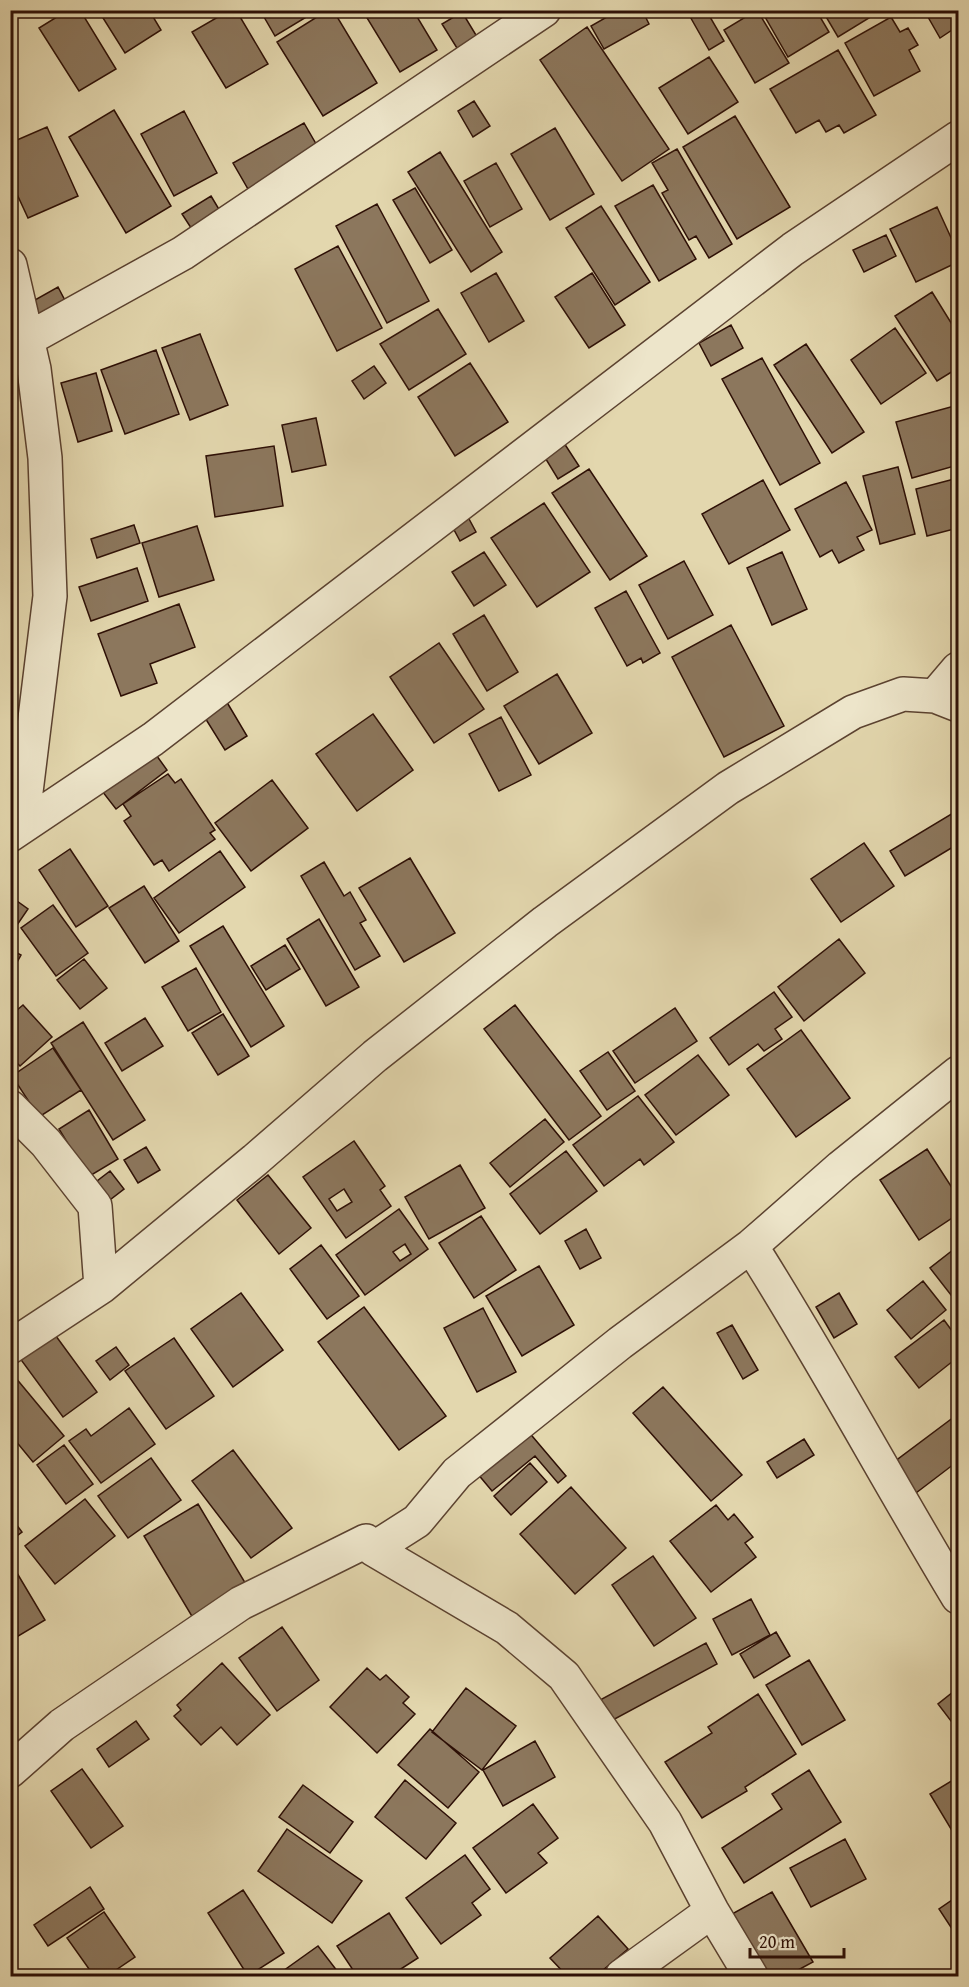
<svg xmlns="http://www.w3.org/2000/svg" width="969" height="1987" viewBox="0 0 969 1987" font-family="'Gentium Book Plus',serif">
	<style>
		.building { fill: #8c775d; stroke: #2e1006; stroke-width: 1.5; fill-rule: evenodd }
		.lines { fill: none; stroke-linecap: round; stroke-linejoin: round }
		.minor-casing { stroke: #5b4230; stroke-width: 36 }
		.minor { stroke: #ede5ca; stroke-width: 33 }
	</style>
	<rect width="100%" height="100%" fill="#e3d7ae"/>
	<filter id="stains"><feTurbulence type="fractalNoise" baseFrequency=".00333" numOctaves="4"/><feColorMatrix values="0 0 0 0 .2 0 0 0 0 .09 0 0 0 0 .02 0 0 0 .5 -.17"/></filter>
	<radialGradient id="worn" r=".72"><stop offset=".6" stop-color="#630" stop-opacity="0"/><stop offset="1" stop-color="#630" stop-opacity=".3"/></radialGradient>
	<path class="building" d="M 68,10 L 80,10 L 116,69 L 79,91 L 39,28 Z
		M 98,10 L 149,10 L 161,30 L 125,53 Z
		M 230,10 L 236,10 L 268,64 L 226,88 L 192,32 Z
		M 260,10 L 318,10 L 275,36 Z
		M 328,10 L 333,10 L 377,83 L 323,116 L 277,42 Z
		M 368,10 L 413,10 L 437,50 L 400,72 L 364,13 Z
		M 619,10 L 642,10 L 649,24 L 604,49 L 591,26 Z
		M 693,10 L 706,10 L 724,41 L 709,50 L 688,13 Z
		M 757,10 L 789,63 L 755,83 L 724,30 Z
		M 761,10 L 816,10 L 829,32 L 788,57 Z
		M 822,10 L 882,10 L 838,37 Z
		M 924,10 L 951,10 L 958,26 L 940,38 Z
		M 462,12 L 479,40 L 460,53 L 442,24 Z
		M 891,17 L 900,32 L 908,28 L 918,45 L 909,50 L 920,71 L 874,96 L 845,43 Z
		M 587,27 L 669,149 L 622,181 L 540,60 Z
		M 838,50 L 876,115 L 844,133 L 839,125 L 826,132 L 819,120 L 796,133 L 770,89 Z
		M 709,57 L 738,102 L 688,134 L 659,88 Z
		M 474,101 L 490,126 L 473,137 L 458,111 Z
		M 114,110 L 171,206 L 126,233 L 69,137 Z
		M 184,111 L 217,173 L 174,196 L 141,134 Z
		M 735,116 L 790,207 L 737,239 L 683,147 Z
		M 304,123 L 319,149 L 248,189 L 233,163 Z
		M 47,127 L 78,196 L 28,218 L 10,179 L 10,143 Z
		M 555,128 L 594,194 L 550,220 L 511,154 Z
		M 677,149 L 732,244 L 709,258 L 696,236 L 689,240 L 662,193 L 668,190 L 652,163 Z
		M 440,152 L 502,252 L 471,272 L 408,172 Z
		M 496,163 L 522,209 L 490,227 L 464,181 Z
		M 653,185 L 696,259 L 659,281 L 615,206 Z
		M 415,188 L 452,250 L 430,263 L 393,200 Z
		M 211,196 L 223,216 L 195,234 L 182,214 Z
		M 377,204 L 429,301 L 387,323 L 336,226 Z
		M 601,206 L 650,282 L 615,305 L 566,228 Z
		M 937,207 L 958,253 L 958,262 L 916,282 L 890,229 Z
		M 886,235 L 896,256 L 864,272 L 853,250 Z
		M 338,246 L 382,328 L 337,351 L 295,269 Z
		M 496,273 L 524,321 L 489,342 L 461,293 Z
		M 592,273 L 625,325 L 589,348 L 555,297 Z
		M 58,287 L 70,310 L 39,328 L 26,305 Z
		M 932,292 L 958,334 L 958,368 L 937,381 L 895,316 Z
		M 438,309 L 466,354 L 409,390 L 380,344 Z
		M 731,325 L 743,348 L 711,366 L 699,343 Z
		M 895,328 L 926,373 L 881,404 L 851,360 Z
		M 200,334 L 228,405 L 190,420 L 162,348 Z
		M 806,344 L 864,432 L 832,453 L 774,365 Z
		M 156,350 L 179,414 L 125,434 L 101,370 Z
		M 762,358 L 820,463 L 780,485 L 722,379 Z
		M 470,363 L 508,422 L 455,456 L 418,397 Z
		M 374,366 L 386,383 L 364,399 L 352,381 Z
		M 96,373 L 112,431 L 78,442 L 61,383 Z
		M 958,405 L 958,465 L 912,478 L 896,422 Z
		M 316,418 L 326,465 L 292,472 L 282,425 Z
		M 564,443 L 579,466 L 558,479 L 544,456 Z
		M 274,446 L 283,506 L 215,517 L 206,456 Z
		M 898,467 L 915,534 L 880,544 L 863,476 Z
		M 589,469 L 647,556 L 610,580 L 552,493 Z
		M 958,478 L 958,528 L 927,536 L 916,489 Z
		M 763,480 L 790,530 L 729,564 L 702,514 Z
		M 846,482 L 872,530 L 857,537 L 864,550 L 839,563 L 832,550 L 820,557 L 795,509 Z
		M 544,503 L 590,572 L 537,607 L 491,538 Z
		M 468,517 L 476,532 L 460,541 L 452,526 Z
		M 134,525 L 140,543 L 97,558 L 91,539 Z
		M 197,526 L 214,580 L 159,597 L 142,543 Z
		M 484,552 L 506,585 L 474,606 L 452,572 Z
		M 782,552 L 807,609 L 772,625 L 747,568 Z
		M 684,561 L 713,615 L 668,639 L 639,585 Z
		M 137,568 L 148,601 L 91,621 L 79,587 Z
		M 626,591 L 660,653 L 643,663 L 641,658 L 627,666 L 595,608 Z
		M 179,604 L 195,647 L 150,664 L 157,683 L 121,696 L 98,634 Z
		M 484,615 L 518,672 L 487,691 L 453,634 Z
		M 731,625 L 784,726 L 724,757 L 672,657 Z
		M 439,643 L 484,709 L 434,743 L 390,677 Z
		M 557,674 L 592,733 L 539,764 L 504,706 Z
		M 225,699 L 247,736 L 225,750 L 202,713 Z
		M 373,714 L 413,770 L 357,811 L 316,754 Z
		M 501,717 L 531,775 L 499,791 L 469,734 Z
		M 10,736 L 17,738 L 10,760 Z
		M 154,752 L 167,770 L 116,809 L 102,791 Z
		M 168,774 L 175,783 L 181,779 L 215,830 L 210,833 L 215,839 L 169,871 L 162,860 L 154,865 L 124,821 L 131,816 L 123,804 Z
		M 272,780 L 308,828 L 251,871 L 215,823 Z
		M 958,810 L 958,844 L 905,876 L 890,851 Z
		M 864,843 L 894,886 L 841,922 L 811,879 Z
		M 70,849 L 108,906 L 76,927 L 39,870 Z
		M 220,851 L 245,887 L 179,933 L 154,898 Z
		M 410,858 L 455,933 L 404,962 L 359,888 Z
		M 324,862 L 344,896 L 350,892 L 366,920 L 360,923 L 380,956 L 355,970 L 301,876 Z
		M 144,886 L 179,941 L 145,963 L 109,908 Z
		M 10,896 L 28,909 L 15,928 L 10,925 Z
		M 53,905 L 88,953 L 56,976 L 21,928 Z
		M 319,919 L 359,987 L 326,1006 L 287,939 Z
		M 223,926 L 284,1026 L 251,1047 L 190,946 Z
		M 839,939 L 865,973 L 804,1021 L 778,987 Z
		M 285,945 L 300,969 L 266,990 L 251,966 Z
		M 10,949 L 21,955 L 10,975 Z
		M 84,959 L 107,988 L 80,1009 L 57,980 Z
		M 196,968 L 221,1012 L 188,1031 L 162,987 Z
		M 774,992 L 792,1017 L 775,1029 L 782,1039 L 764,1051 L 758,1044 L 729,1065 L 710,1038 Z
		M 23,1005 L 52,1037 L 20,1066 L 10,1056 L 10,1016 Z
		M 515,1005 L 601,1116 L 569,1140 L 484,1029 Z
		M 675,1008 L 697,1041 L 635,1083 L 613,1051 Z
		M 223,1014 L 249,1056 L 218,1075 L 192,1033 Z
		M 145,1018 L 163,1046 L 122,1071 L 105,1043 Z
		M 83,1022 L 145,1120 L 113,1140 L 51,1043 Z
		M 801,1030 L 850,1098 L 796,1137 L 747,1069 Z
		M 53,1048 L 81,1090 L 39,1117 L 12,1076 Z
		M 608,1052 L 635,1091 L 607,1110 L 580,1071 Z
		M 698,1055 L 729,1095 L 676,1135 L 645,1095 Z
		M 638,1096 L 674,1142 L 644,1165 L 640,1159 L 604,1186 L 573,1145 Z
		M 89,1110 L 118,1159 L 88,1177 L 59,1129 Z
		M 545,1119 L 564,1142 L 510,1187 L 490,1163 Z
		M 354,1141 L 385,1186 L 380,1190 L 391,1206 L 346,1238 L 303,1177 ZM 344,1189 L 352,1202 L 337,1211 L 329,1199 Z
		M 146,1147 L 160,1170 L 138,1183 L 124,1160 Z
		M 927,1149 L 958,1197 L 958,1214 L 919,1240 L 880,1180 Z
		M 566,1151 L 597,1191 L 540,1234 L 510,1194 Z
		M 460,1165 L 485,1208 L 429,1239 L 405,1197 Z
		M 110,1171 L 124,1189 L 102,1206 L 88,1188 Z
		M 268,1175 L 311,1228 L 279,1254 L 237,1200 Z
		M 399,1209 L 428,1249 L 365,1295 L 336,1255 ZM 405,1244 L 411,1254 L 400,1261 L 393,1252 Z
		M 481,1216 L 516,1270 L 474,1298 L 439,1243 Z
		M 586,1229 L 601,1258 L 580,1269 L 565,1241 Z
		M 321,1245 L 359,1296 L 327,1319 L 290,1269 Z
		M 958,1246 L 958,1290 L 951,1295 L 930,1268 Z
		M 539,1266 L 574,1325 L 522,1356 L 486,1296 Z
		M 923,1281 L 946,1310 L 911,1339 L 887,1310 Z
		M 241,1293 L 283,1350 L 233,1387 L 191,1329 Z
		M 839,1293 L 857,1324 L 834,1338 L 816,1307 Z
		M 364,1307 L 446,1416 L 399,1450 L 318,1342 Z
		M 483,1308 L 516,1372 L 477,1392 L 444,1328 Z
		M 944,1320 L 958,1339 L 958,1357 L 919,1388 L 895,1357 Z
		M 732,1325 L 758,1370 L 743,1379 L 717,1333 Z
		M 53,1332 L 97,1392 L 63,1417 L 19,1357 Z
		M 174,1338 L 214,1396 L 166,1429 L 125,1371 Z
		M 116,1347 L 129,1365 L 110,1380 L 96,1361 Z
		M 10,1371 L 64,1436 L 33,1462 L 10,1434 Z
		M 663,1387 L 742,1475 L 711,1501 L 633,1413 Z
		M 129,1408 L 155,1444 L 101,1483 L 69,1441 L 86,1429 L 91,1436 Z
		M 958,1414 L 958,1461 L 912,1496 L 890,1465 Z
		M 527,1430 L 566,1476 L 558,1483 L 535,1456 L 492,1491 L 477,1473 Z
		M 804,1439 L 814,1455 L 777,1478 L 767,1462 Z
		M 64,1445 L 93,1484 L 66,1504 L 37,1465 Z
		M 233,1450 L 292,1528 L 251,1558 L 192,1481 Z
		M 151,1458 L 181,1500 L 128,1538 L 98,1496 Z
		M 530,1463 L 547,1482 L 511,1515 L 494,1496 Z
		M 571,1487 L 626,1548 L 575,1594 L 520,1534 Z
		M 85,1499 L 115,1536 L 55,1584 L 25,1546 Z
		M 198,1504 L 247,1586 L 193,1618 L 144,1536 Z
		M 716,1505 L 728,1520 L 734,1514 L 753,1537 L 745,1543 L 756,1557 L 711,1592 L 670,1541 Z
		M 10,1516 L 22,1532 L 10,1541 Z
		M 653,1556 L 696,1618 L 654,1646 L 612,1585 Z
		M 14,1568 L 45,1620 L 10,1641 L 10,1570 Z
		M 751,1599 L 770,1635 L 732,1655 L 713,1619 Z
		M 282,1627 L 319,1680 L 277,1711 L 239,1658 Z
		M 776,1632 L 790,1656 L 754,1678 L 740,1654 Z
		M 706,1643 L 717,1664 L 611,1721 L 600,1700 Z
		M 809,1660 L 845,1720 L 802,1745 L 766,1685 Z
		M 222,1663 L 270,1715 L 237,1745 L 221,1727 L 201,1745 L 174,1716 L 181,1710 L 177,1705 Z
		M 367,1668 L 380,1680 L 386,1675 L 409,1697 L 403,1703 L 415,1714 L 377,1753 L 330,1707 Z
		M 466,1688 L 516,1726 L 482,1770 L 432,1732 Z
		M 958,1688 L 958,1715 L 951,1721 L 938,1704 Z
		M 758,1694 L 796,1754 L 745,1787 L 747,1791 L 702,1818 L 665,1762 L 712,1733 L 708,1727 Z
		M 136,1721 L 149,1739 L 109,1767 L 97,1749 Z
		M 430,1729 L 479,1772 L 448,1808 L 398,1765 Z
		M 535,1741 L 555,1777 L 503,1806 L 483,1770 Z
		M 82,1769 L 123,1826 L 91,1848 L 51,1791 Z
		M 809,1770 L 841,1822 L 744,1883 L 722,1848 L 782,1809 L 772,1794 Z
		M 958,1777 L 958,1831 L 954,1834 L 930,1794 Z
		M 405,1780 L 456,1823 L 426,1859 L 375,1817 Z
		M 303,1785 L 353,1822 L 330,1853 L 279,1817 Z
		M 533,1804 L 558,1838 L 538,1853 L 547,1863 L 506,1893 L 473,1848 Z
		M 287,1829 L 362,1881 L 332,1923 L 258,1871 Z
		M 845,1839 L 866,1879 L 811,1907 L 790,1868 Z
		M 465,1855 L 490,1889 L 472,1903 L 481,1915 L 441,1944 L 406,1898 Z
		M 90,1887 L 104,1909 L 48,1946 L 34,1925 Z
		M 243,1890 L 284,1953 L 248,1976 L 208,1913 Z
		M 772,1892 L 813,1962 L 787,1976 L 768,1976 L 732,1914 Z
		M 958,1896 L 958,1938 L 939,1909 Z
		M 104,1912 L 135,1957 L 107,1976 L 94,1976 L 67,1938 Z
		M 389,1913 L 418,1958 L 390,1976 L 357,1976 L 337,1946 Z
		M 598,1916 L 628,1949 L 596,1976 L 567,1976 L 550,1958 Z
		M 318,1946 L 341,1976 L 276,1976 Z"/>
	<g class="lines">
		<defs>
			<path id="minor" d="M 10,265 L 34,369 L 45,458 L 50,596 L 25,800 L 10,834
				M 26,340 L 183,253 L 544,10
				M 935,696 L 958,669
				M 10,835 L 153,739 L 793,249 L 958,138
				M 10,1107 L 46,1143 L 95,1206 L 101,1287
				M 751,1246 C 824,1361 888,1481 958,1597
				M 10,1347 L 101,1287 L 255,1160 L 375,1056 L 545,922 L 728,788 L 853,712 L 903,694 L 935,696 L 958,705
				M 373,1549 L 507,1628 L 564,1676 L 665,1822 L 712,1911 L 751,1976
				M 10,1771 L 62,1725 L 241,1603 L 366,1541 L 373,1549 L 417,1521 L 457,1473 L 620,1343 L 751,1246 L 841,1167 L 958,1073
				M 622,1976 L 712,1911"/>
		</defs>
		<use href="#minor" class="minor-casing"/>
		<use href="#minor" class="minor"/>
	</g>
	<rect width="969" height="1987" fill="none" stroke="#e3d7ae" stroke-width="36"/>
	<rect x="12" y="12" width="945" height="1963" fill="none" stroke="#2e1006" stroke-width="3"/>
	<rect x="18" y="18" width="933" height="1951" fill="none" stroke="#2e1006" stroke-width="1.5"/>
	<path d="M750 1948v9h94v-9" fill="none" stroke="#2e1006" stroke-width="3"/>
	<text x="759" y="1948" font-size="18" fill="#2e1006" stroke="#ede5ca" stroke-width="4.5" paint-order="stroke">20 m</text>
	<rect width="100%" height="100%" filter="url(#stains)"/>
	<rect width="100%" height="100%" fill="url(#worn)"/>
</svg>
